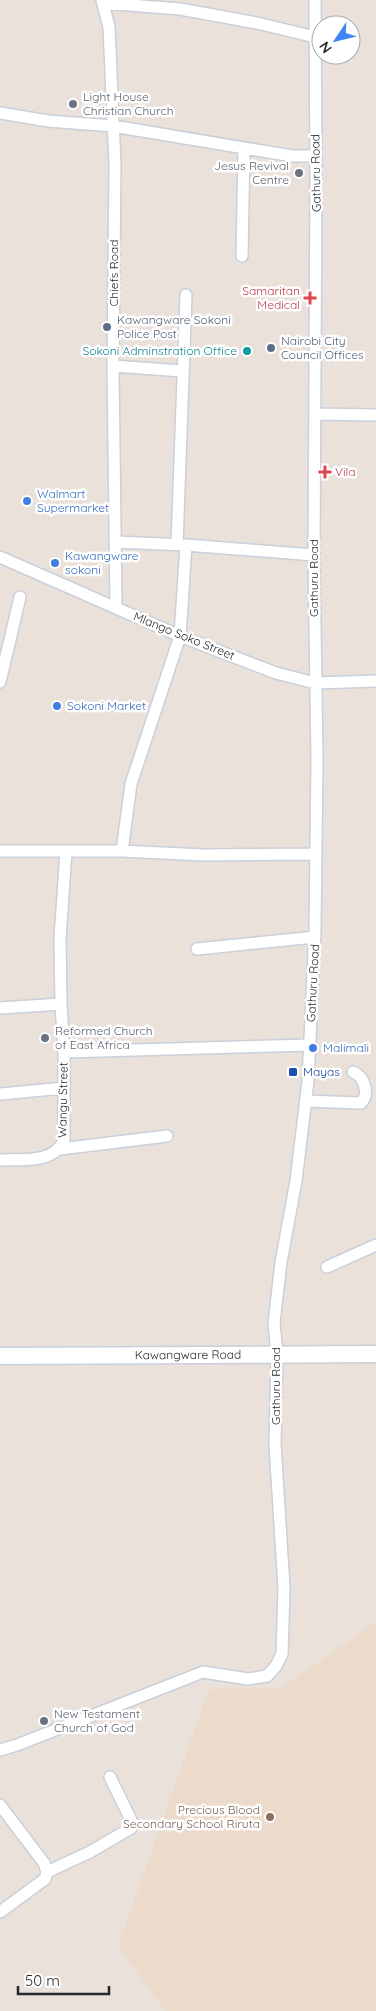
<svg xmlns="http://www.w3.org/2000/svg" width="376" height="2011" viewBox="0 0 376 2011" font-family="Quicksand,sans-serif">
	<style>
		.education { fill: #ecdbcb }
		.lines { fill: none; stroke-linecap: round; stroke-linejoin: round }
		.minor-casing { stroke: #c9d0da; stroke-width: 14 }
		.secondary-casing { stroke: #c9d0da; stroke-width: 19 }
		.minor { stroke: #fff; stroke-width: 11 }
		.secondary { stroke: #fff; stroke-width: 16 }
		.worship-dot { fill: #6b7280; stroke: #fff; stroke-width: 2 }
		.health-dot { fill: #e0444e; stroke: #fff; stroke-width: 2 }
		.service-dot { fill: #5c6f8a; stroke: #fff; stroke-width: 2 }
		.culture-dot { fill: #0f9aa8; stroke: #fff; stroke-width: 2 }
		.shop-dot { fill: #3f7fe0; stroke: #fff; stroke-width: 2 }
		.transit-dot { fill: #1a4fb4; stroke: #fff; stroke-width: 2 }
		.education-dot { fill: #8d6e63; stroke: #fff; stroke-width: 2 }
		.labels { text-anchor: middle; stroke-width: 5; stroke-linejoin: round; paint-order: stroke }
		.worship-label { font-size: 12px; fill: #5b616d; stroke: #fff; text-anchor: start }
		.street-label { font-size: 12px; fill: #292929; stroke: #fff }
		.health-label { font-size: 12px; fill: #be3a42; stroke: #fff; text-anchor: end }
		.service-label { font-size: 12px; fill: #4e5e75; stroke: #fff; text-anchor: start }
		.culture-label { font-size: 12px; fill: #0d838f; stroke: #fff; text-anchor: end }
		.shop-label { font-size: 12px; fill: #366cbe; stroke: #fff; text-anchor: start }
		.transit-label { font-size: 12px; fill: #164399; stroke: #fff; text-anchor: start }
		.education-label { font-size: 12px; fill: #785e54; stroke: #fff; text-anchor: end }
	</style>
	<rect width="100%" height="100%" fill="#ebe1db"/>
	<path class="education" d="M 376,1622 L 376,2011 L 165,2011 L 118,1946 L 209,1689 L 281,1688 Z"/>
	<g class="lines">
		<defs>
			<path id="minor" d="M 102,0 L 109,27 L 115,164 L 113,366 L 116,607
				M 103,3 L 180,9 L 257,23 L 315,37
				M 0,113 L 48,121 L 113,126 L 292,156 L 316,156
				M 242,256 L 244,148
				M 113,366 L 182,371
				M 315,414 L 376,415
				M 115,542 L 186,545 L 314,555
				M 177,544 L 186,295
				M 0,557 L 180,636 L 276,673 L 315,683 L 376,681
				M 0,682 L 20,597
				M 0,851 L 122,851 L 131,784 L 180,636 L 186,545
				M 122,851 L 203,855 L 316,854
				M 197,949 L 315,937
				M 0,1008 L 61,1004
				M 64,1052 L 61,1004 L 60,939 L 66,851
				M 0,1094 L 64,1088
				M 306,1101 L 361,1103 C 370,1094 364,1076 353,1072
				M 60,1149 L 167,1136
				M 0,1160 C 22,1159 54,1164 64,1140 L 64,1052 L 310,1045
				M 327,1267 L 376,1245
				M 0,1750 L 17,1745 L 203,1672 L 248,1679 L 267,1676 L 276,1666 L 282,1654 L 284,1588 L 275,1444 L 277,1354 L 274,1323 L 281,1262 L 296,1181 L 308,1081 L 315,930 L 317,761 L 314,555 L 316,177 L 315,0
				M 0,1805 L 44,1863 L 47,1872 L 45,1879 L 0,1912
				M 47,1872 L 90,1852 L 131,1828 L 132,1822 L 110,1777"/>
			<g id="secondary">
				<path id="s1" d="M 0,1356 L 376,1354"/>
			</g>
		</defs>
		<use href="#minor" class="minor-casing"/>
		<use href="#secondary" class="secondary-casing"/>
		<use href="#minor" class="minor"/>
		<use href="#secondary" class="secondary"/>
	</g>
	<g class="worship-dot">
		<circle cx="73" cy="104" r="5"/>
		<circle cx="299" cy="173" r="5"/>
		<circle cx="45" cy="1038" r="5"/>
		<circle cx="44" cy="1721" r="5"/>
	</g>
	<g class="health-dot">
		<path d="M307.5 290.5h5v5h5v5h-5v5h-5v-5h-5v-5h5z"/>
		<path d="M322.5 464.5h5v5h5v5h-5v5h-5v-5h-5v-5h5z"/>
	</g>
	<g class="service-dot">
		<circle cx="107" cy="327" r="5"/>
		<circle cx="271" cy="348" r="5"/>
	</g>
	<circle class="culture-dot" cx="247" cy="351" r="5"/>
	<g class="shop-dot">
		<circle cx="27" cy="501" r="5"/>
		<circle cx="55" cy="563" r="5"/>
		<circle cx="57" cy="706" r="5"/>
		<circle cx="313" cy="1048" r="5"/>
	</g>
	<rect class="transit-dot" x="288" y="1067" width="10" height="10" rx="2.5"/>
	<circle class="education-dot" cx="270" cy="1817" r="5"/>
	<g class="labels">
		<g class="worship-label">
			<text x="83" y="101">Light House<tspan x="83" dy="14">Christian Church</tspan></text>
			<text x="289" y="170" text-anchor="end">Jesus Revival<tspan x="289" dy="14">Centre</tspan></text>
			<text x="55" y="1035">Reformed Church<tspan x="55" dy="14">of East Africa</tspan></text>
			<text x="54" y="1718">New Testament<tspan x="54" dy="14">Church of God</tspan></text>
		</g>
		<g class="street-label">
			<text transform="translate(316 173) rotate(-91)" y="4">Gathuru Road</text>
			<text transform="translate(114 273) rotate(-90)" y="4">Chiefs Road</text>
			<text transform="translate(314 578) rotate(-90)" y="4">Gathuru Road</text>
			<text transform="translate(184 636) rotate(22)" y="4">Mlango Soko Street</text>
			<text transform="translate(313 983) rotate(-87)" y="4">Gathuru Road</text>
			<text transform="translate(63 1100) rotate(-89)" y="4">Wangu Street</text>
			<text dy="4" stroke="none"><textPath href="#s1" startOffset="188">Kawangware Road</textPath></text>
			<text transform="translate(276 1386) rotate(-90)" y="4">Gathuru Road</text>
		</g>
		<g class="health-label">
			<text x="300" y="295">Samaritan<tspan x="300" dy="14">Medical</tspan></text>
			<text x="335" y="476" text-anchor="start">Vila</text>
		</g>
		<g class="service-label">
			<text x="117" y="324">Kawangware Sokoni<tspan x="117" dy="14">Police Post</tspan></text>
			<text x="281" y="345">Nairobi City<tspan x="281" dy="14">Council Offices</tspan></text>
		</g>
		<g class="culture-label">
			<text x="237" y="355">Sokoni Adminstration Office</text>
		</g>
		<g class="shop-label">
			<text x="37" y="498">Walmart<tspan x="37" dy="14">Supermarket</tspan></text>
			<text x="65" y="560">Kawangware<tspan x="65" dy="14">sokoni</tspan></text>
			<text x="67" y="710">Sokoni Market</text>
			<text x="323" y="1052">Malimali</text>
		</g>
		<g class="transit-label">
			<text x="303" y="1076">Mayas</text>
		</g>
		<g class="education-label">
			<text x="260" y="1814">Precious Blood<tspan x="260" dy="14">Secondary School Riruta</tspan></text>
		</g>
	</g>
	<g transform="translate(336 40) rotate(235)"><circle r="24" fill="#ffffff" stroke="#a9a9a9"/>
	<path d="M0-4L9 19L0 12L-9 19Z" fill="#3f85f4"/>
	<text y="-8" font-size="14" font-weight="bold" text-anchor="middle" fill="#292929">N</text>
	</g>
	<path d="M18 1986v8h91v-8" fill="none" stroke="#292929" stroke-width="2.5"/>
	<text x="25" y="1986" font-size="15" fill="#292929" stroke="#ffffff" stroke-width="4" paint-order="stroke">50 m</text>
</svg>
